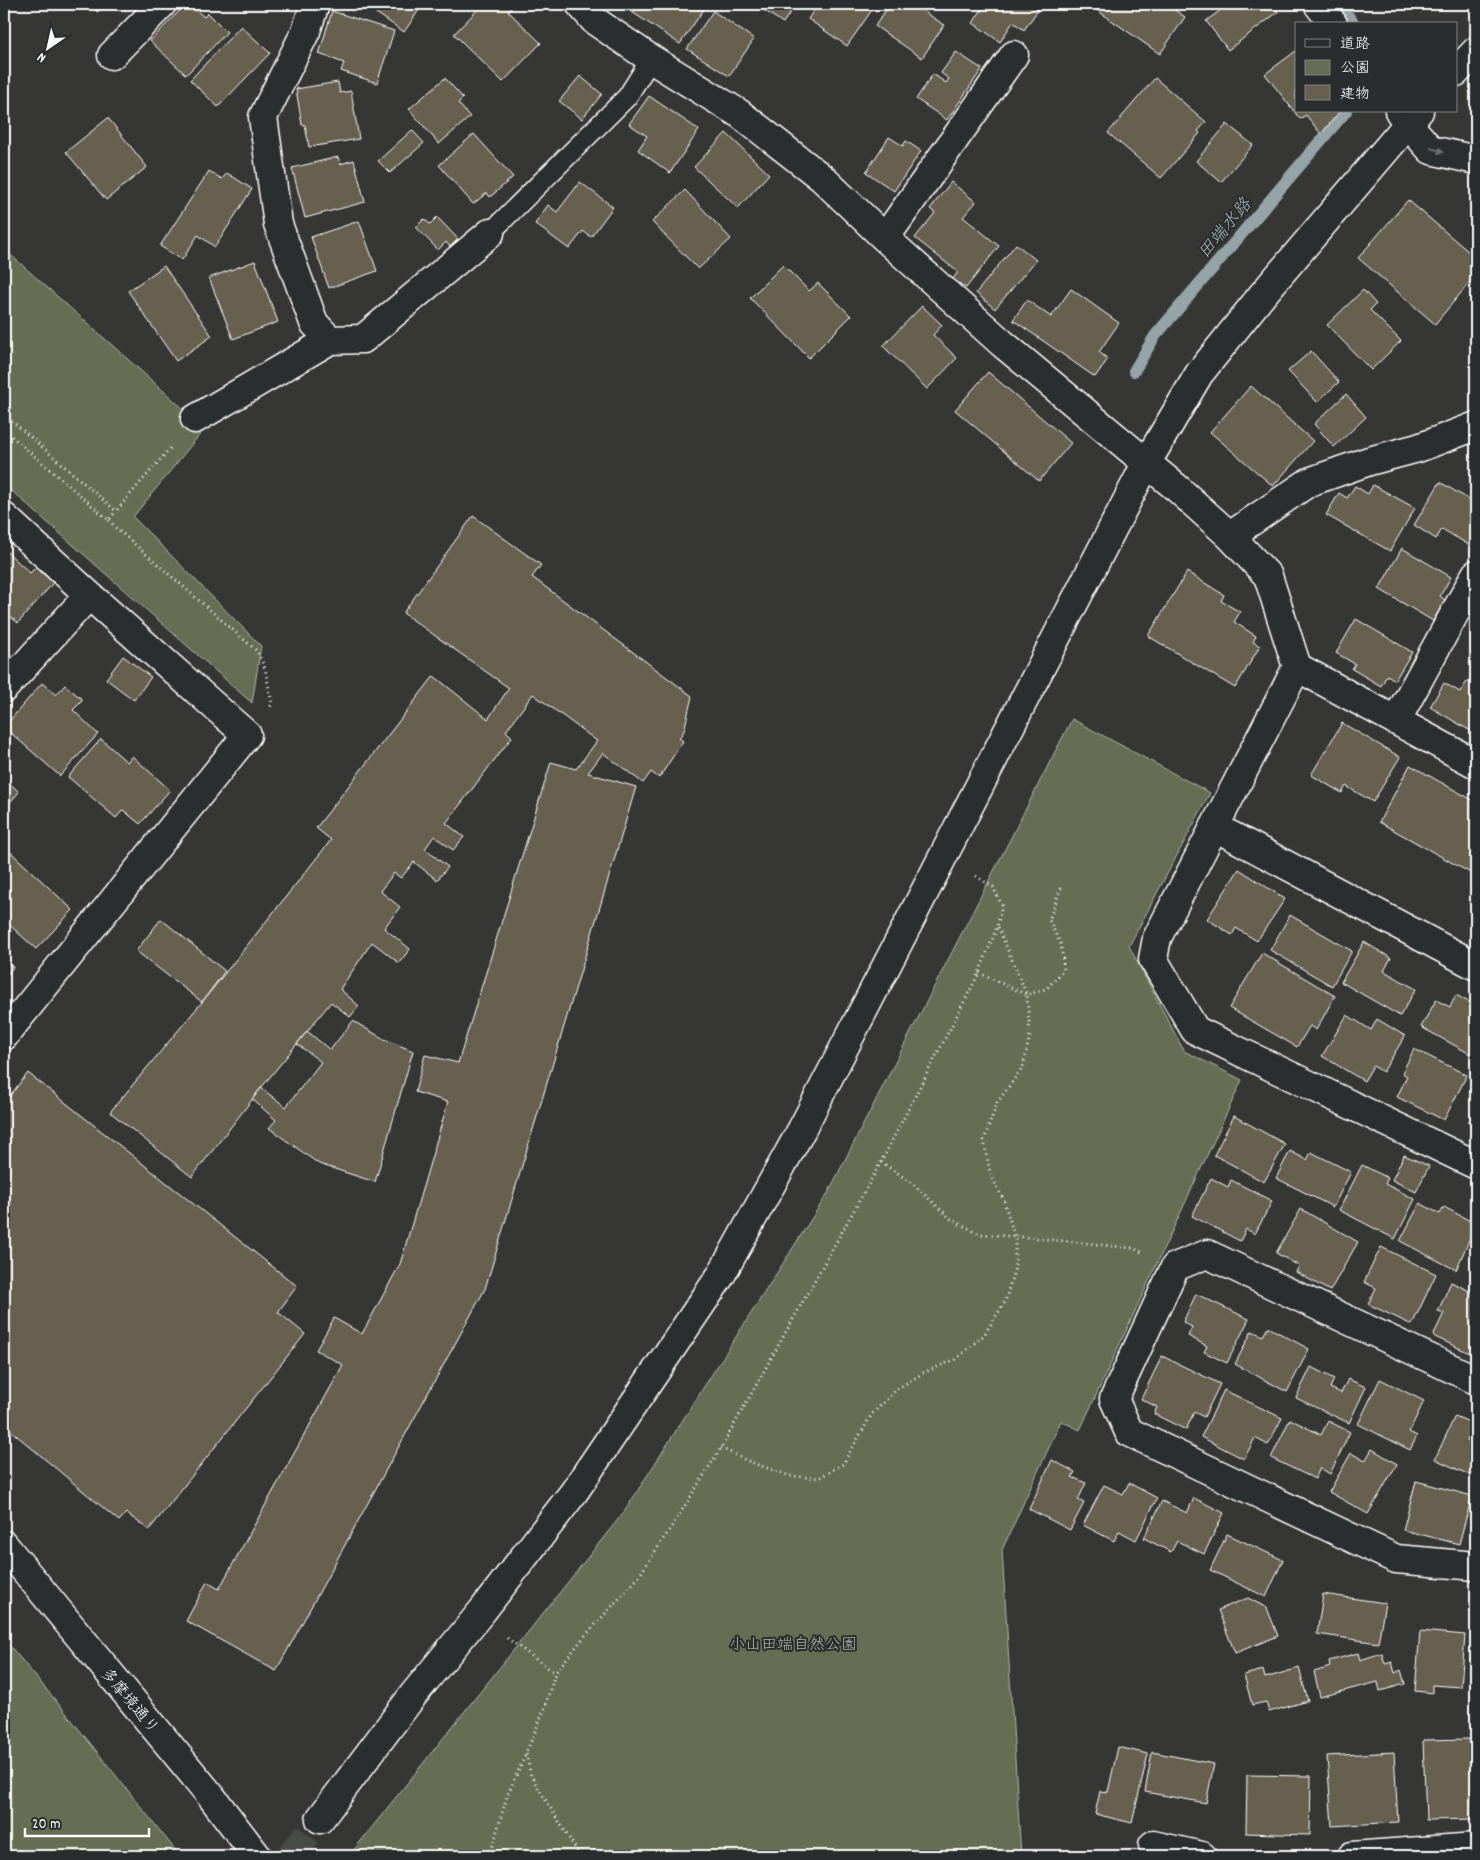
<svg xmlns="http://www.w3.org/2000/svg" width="1480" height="1860" viewBox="0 0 1480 1860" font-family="Dekko,'Klee One',sans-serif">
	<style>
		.green { fill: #666d53; stroke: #b2b6a9 }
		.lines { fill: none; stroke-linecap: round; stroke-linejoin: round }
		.stream { stroke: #94a4a9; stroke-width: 12 }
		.building { fill: #676050; stroke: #fff }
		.secondary-tunnel { stroke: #4a4b49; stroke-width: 28; stroke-dasharray: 28 14; stroke-linecap: butt }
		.lane-casing { stroke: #fff; stroke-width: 22 }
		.street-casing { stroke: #fff; stroke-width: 31 }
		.secondary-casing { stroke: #fff; stroke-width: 31 }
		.path { stroke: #fff; stroke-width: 3; stroke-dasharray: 1 4; stroke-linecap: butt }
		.lane { stroke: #2a2d2e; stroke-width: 19 }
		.street { stroke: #2a2d2e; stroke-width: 28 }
		.secondary { stroke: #2a2d2e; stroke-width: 28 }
		.oneway { fill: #6a6c6d }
		.labels { text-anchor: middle; stroke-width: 4; stroke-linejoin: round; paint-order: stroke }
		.park-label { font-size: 16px; fill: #b2b6a9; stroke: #2a2d2e }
		.street-label { font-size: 16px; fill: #fff; stroke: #2a2d2e }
		.water-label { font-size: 18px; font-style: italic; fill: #a6b4b8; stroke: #2a2d2e }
	</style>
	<rect width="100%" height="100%" fill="#363735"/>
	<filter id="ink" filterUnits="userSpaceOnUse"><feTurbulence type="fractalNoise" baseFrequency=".02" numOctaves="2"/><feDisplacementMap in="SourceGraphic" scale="10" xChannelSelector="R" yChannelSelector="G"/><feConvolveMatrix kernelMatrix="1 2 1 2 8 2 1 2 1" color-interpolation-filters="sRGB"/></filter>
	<g filter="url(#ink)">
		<path class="green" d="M 4,249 L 205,428 L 133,517 L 261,646 L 252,703 L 4,484 Z
			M 1072,719 L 1210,793 L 1129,946 L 1184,1051 L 1242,1080 L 1080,1430 L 1061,1421 L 1002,1550 L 1021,1856 L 349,1856 L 624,1512 L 828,1193 Z
			M 4,1639 L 62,1708 L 180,1856 L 4,1856 Z"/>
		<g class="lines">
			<path class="stream" d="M 1339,4 L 1354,24
				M 1134,371 L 1155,336 L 1346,111"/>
		</g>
		<path class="building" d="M 91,4 L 108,4 L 97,12 Z
			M 186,4 L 189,4 L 204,17 L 208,13 L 227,32 L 186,75 L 150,41 Z
			M 363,4 L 423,4 L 404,32 Z
			M 483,4 L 516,4 L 508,11 L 541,43 L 503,82 L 454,34 Z
			M 620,4 L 703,4 L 706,6 L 680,44 Z
			M 755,4 L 796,4 L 783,23 Z
			M 818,4 L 876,4 L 847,46 L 808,19 Z
			M 890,4 L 913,4 L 944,25 L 922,58 L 875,26 Z
			M 977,4 L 1030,4 L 1038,10 L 1024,30 L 1013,22 L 1000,42 L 973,23 L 982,9 L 976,5 Z
			M 1088,4 L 1166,4 L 1185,17 L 1160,54 Z
			M 1229,4 L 1271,4 L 1278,12 L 1228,50 L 1206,21 Z
			M 332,11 L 394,31 L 377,83 L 341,71 L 344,63 L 319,54 Z
			M 713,11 L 754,39 L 729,76 L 687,49 Z
			M 241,26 L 270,53 L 218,107 L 190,80 Z
			M 1296,51 L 1296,111 L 1340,111 L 1321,134 L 1306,115 L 1300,119 L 1265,74 Z
			M 956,52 L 982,69 L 947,120 L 916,99 L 933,74 L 946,83 L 949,79 L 941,73 Z
			M 580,76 L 602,94 L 582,119 L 559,101 Z
			M 445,78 L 463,98 L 458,103 L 470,117 L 439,144 L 409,109 Z
			M 1155,78 L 1206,122 L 1198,131 L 1200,133 L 1161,178 L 1108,133 Z
			M 338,82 L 340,93 L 351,91 L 359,139 L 309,147 L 305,125 L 302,125 L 296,89 Z
			M 649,96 L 699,130 L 670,173 L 638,150 L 647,136 L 629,124 Z
			M 108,118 L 147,167 L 106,200 L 66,152 Z
			M 1227,124 L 1253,145 L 1221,182 L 1196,161 Z
			M 412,130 L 424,143 L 390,173 L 378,161 Z
			M 726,133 L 769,174 L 738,208 L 694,167 Z
			M 474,134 L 513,177 L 490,197 L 487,193 L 473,204 L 439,165 Z
			M 889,137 L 903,146 L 906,141 L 921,151 L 894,191 L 866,172 Z
			M 338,157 L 340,164 L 354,160 L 365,202 L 305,218 L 292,168 Z
			M 209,171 L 222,179 L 227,173 L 252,189 L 215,247 L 198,235 L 182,260 L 160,246 Z
			M 580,182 L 613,207 L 591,237 L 583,231 L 569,249 L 535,224 L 548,205 L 557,212 Z
			M 951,182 L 976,202 L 963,217 L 999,246 L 966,288 L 953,279 L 958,272 L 915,238 L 935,213 L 930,209 Z
			M 685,190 L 731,239 L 698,269 L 652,222 Z
			M 1408,200 L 1476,258 L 1476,275 L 1435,324 L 1358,258 Z
			M 437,217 L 458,239 L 450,247 L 446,242 L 438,250 L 416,227 L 424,219 L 430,224 Z
			M 359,221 L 377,271 L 329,288 L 311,237 Z
			M 1016,244 L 1036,260 L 995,309 L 976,293 Z
			M 255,261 L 278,322 L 233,339 L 209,278 Z
			M 783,265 L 809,291 L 818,283 L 851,316 L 809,358 L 750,298 Z
			M 164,266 L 212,336 L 176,361 L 128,291 Z
			M 1071,289 L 1119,323 L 1099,352 L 1108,359 L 1095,377 L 1013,320 L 1027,300 L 1051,317 Z
			M 1363,290 L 1376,304 L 1370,310 L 1401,341 L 1371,370 L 1327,325 Z
			M 922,306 L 942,325 L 933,335 L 957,358 L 927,389 L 883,346 Z
			M 1311,351 L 1339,382 L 1317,402 L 1288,371 Z
			M 988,372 L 1071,443 L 1039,481 L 955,410 Z
			M 1251,386 L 1313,441 L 1273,486 L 1210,432 Z
			M 1346,394 L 1366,417 L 1334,447 L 1314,424 Z
			M 1440,482 L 1476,504 L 1476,532 L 1469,545 L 1442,529 L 1436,539 L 1414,525 Z
			M 1373,485 L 1415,508 L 1390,551 L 1326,515 L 1339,493 L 1347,498 L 1355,486 L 1368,494 Z
			M 473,516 L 541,565 L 532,577 L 692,696 L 684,731 L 679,738 L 683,741 L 659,778 L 651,772 L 643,783 L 603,753 L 588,773 L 636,787 L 485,1289 L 276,1671 L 186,1621 L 207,1582 L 219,1589 L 343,1365 L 316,1350 L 334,1318 L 362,1334 L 400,1264 L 448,1102 L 415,1092 L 425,1055 L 458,1063 L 551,762 L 576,769 L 597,741 L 533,694 L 506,731 L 512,737 L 446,823 L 464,837 L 453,850 L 434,836 L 425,849 L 448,867 L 437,880 L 414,862 L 401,878 L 394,873 L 380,891 L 400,907 L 384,928 L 410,949 L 399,963 L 372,942 L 340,989 L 359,1006 L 350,1017 L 331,1002 L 261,1088 L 192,1177 L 110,1112 L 202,1002 L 331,840 L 316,828 L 434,676 L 488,719 L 509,688 L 403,613 Z
			M 1402,548 L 1451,577 L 1440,596 L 1445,600 L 1433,621 L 1379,589 Z
			M 4,549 L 30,573 L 36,567 L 53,583 L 18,623 L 4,611 Z
			M 1187,572 L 1224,595 L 1221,601 L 1240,612 L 1234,622 L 1256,636 L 1253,642 L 1260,646 L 1235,688 L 1148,636 Z
			M 1356,619 L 1412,652 L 1395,680 L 1387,675 L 1381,686 L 1352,669 L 1355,664 L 1336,653 Z
			M 123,656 L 151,677 L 134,700 L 106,679 Z
			M 1468,680 L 1476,685 L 1476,730 L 1474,733 L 1430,707 L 1444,683 L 1460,692 Z
			M 42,683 L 56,695 L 65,685 L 83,700 L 73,710 L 98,734 L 60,776 L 4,727 Z
			M 1342,723 L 1400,757 L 1373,802 L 1346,786 L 1342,793 L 1311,775 Z
			M 101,739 L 127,762 L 132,756 L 170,790 L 140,824 L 123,810 L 116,818 L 68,777 Z
			M 1410,765 L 1476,802 L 1476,876 L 1379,822 Z
			M 4,778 L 19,792 L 4,809 Z
			M 4,846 L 73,910 L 36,949 L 4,920 Z
			M 1239,869 L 1285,899 L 1257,941 L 1236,928 L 1232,935 L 1207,919 Z
			M 1290,915 L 1352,951 L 1332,986 L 1270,950 Z
			M 161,919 L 225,971 L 202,1002 L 136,951 Z
			M 1364,942 L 1391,958 L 1384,971 L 1416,989 L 1400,1016 L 1341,982 Z
			M 1262,953 L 1335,996 L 1316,1030 L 1310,1026 L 1297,1047 L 1229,1008 Z
			M 4,960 L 13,967 L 4,979 Z
			M 1456,995 L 1476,1006 L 1476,1051 L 1474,1056 L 1421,1027 L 1436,1000 L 1450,1007 Z
			M 1347,1015 L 1371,1030 L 1377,1019 L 1405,1036 L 1383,1072 L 1373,1066 L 1364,1081 L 1322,1056 Z
			M 353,1021 L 384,1039 L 413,1051 L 375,1182 L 319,1164 L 269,1128 L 276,1120 L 252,1099 L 261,1088 L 286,1107 L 321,1062 L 297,1044 L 307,1031 L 330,1050 Z
			M 1414,1049 L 1467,1075 L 1444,1120 L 1397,1097 L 1407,1076 L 1402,1073 Z
			M 28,1073 L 297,1286 L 278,1312 L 305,1334 L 149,1530 L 126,1513 L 119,1521 L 4,1425 L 4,1103 Z
			M 1234,1116 L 1285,1144 L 1264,1182 L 1214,1155 Z
			M 1290,1151 L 1307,1160 L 1311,1152 L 1351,1172 L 1333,1207 L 1276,1178 Z
			M 1404,1155 L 1429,1166 L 1416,1192 L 1392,1180 Z
			M 1362,1165 L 1388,1178 L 1385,1184 L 1415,1199 L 1395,1239 L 1339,1210 Z
			M 1211,1178 L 1228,1187 L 1231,1180 L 1272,1201 L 1255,1234 L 1246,1229 L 1240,1241 L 1192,1216 Z
			M 1420,1203 L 1440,1214 L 1444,1207 L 1476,1224 L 1456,1270 L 1400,1241 Z
			M 1301,1209 L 1358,1242 L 1330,1291 L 1296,1272 L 1299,1266 L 1276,1253 Z
			M 1381,1247 L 1436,1274 L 1412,1325 L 1368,1304 L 1376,1288 L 1364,1282 Z
			M 1451,1282 L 1476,1294 L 1476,1356 L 1433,1336 L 1444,1313 L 1438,1311 Z
			M 1196,1294 L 1249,1319 L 1227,1363 L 1204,1352 L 1207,1346 L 1188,1336 L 1192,1327 L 1183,1322 Z
			M 1268,1327 L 1309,1349 L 1287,1392 L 1235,1364 L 1252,1331 L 1263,1336 Z
			M 1162,1356 L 1220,1384 L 1204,1417 L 1194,1412 L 1186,1430 L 1154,1414 L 1157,1407 L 1141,1399 Z
			M 1311,1367 L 1334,1379 L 1330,1388 L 1341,1393 L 1348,1379 L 1366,1387 L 1349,1423 L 1296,1398 Z
			M 1380,1379 L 1424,1401 L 1409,1432 L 1417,1436 L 1410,1450 L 1358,1424 Z
			M 1224,1390 L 1282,1418 L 1268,1445 L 1255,1438 L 1244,1459 L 1201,1437 Z
			M 1455,1416 L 1474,1424 L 1467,1441 L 1476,1445 L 1476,1478 L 1435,1459 Z
			M 1290,1419 L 1321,1435 L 1328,1421 L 1350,1432 L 1330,1474 L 1320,1468 L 1315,1479 L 1271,1458 Z
			M 1372,1449 L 1397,1464 L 1368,1514 L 1329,1492 L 1351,1453 L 1365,1461 Z
			M 1052,1460 L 1075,1472 L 1072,1477 L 1086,1483 L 1078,1500 L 1084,1503 L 1070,1530 L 1029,1509 Z
			M 1416,1481 L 1472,1496 L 1459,1544 L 1403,1530 Z
			M 1129,1483 L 1157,1498 L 1136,1540 L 1119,1531 L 1114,1541 L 1083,1525 L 1104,1485 L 1123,1494 Z
			M 1194,1498 L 1224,1513 L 1204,1554 L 1177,1541 L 1171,1552 L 1144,1538 L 1162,1501 L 1187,1513 Z
			M 1227,1534 L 1283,1560 L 1266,1597 L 1210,1570 Z
			M 1323,1594 L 1385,1603 L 1378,1643 L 1317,1634 Z
			M 1248,1598 L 1267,1608 L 1278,1636 L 1235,1653 L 1218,1610 Z
			M 1420,1631 L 1465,1635 L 1461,1687 L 1432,1685 L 1432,1693 L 1415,1691 Z
			M 1358,1653 L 1360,1660 L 1382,1653 L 1385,1664 L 1392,1662 L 1395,1673 L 1401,1670 L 1405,1684 L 1380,1691 L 1378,1682 L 1320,1697 L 1314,1672 L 1330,1667 L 1329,1661 Z
			M 1299,1668 L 1308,1701 L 1269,1712 L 1266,1702 L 1252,1705 L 1244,1675 L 1263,1670 L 1265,1678 Z
			M 1470,1739 L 1474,1819 L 1426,1820 L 1423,1740 Z
			M 1118,1747 L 1148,1754 L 1132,1823 L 1095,1814 L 1100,1791 L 1108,1792 Z
			M 1152,1752 L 1214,1764 L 1206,1803 L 1145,1792 Z
			M 1394,1752 L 1398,1822 L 1332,1826 L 1327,1756 Z
			M 1247,1775 L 1311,1776 L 1310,1835 L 1246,1833 Z"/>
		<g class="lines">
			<path class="secondary-tunnel" d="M 290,1856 L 320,1819"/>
			<defs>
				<path id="lane" d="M 490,233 L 627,97 L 651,59"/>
				<path id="street" d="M 315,4 L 306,31 L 263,117 L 278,224 L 314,323 L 330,340
					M 580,4 L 595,21 L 651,59 L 740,114 L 822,178 L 885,238 L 1003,344 L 1178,489 L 1230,536 L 1268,576 L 1297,667 L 1476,764
					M 1318,4 L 1333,24
					M 112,55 L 162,4
					M 1399,111 L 1408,124 L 1431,150 L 1476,160
					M 885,238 L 1014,55
					M 195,419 L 330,340 L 363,339 L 490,233
					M 4,517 L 89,595 L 247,735 L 4,1036
					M 1230,536 L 1309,482 L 1369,461 L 1418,448 L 1476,426
					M 1297,667 L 1157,938 L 1153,959 L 1195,1030 L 1476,1165
					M 4,688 L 89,595
					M 1396,721 L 1476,574
					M 1215,827 L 1476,966
					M 1476,1380 L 1207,1254 L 1175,1267 L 1114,1399 L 1129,1432 L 1396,1559 L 1476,1566
					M 1153,1845 L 1202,1856
					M 1352,1856 L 1476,1847"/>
				<path id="secondary" d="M 1456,72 L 1476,51
					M 4,1545 L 211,1796 L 257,1856
					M 320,1819 L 414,1694 L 483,1610 L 574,1492 L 721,1275 L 802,1129 L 1147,462 L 1199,374 L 1263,294 L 1419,111"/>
			</defs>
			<use href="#lane" class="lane-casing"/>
			<use href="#street" class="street-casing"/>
			<use href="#secondary" class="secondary-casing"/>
			<path class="path" d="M 4,414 L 116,511 L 172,446
				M 4,430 L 109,520 L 116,511
				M 109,520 L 116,528 L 257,651 L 265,668 L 272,704 L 270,707
				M 979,973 L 1027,995 L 1046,989 L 1064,970 L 1061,945 L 1049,920 L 1062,885
				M 1469,1122 L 1476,1107
				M 881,1162 L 912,1183 L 952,1220 L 980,1234 L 1036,1238 L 1132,1248 L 1144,1253
				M 721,1448 L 750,1462 L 790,1476 L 819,1478 L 843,1464 L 872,1414 L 897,1389 L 923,1373 L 956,1359 L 984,1335 L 1005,1302 L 1015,1267 L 1015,1238 L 1004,1201 L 990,1173 L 984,1140 L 997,1103 L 1023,1067 L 1030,1035 L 1027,995 L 998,927
				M 507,1638 L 555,1673
				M 490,1856 L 507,1796 L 526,1754
				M 580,1856 L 531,1776 L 526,1753 L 544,1710 L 555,1673 L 584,1637 L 637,1579 L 674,1523 L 721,1448 L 881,1162 L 979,973 L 997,927 L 1002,905 L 993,887 L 976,876"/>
			<use href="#lane" class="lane"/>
			<use href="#street" class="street"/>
			<use href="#secondary" class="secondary"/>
		</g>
		<defs><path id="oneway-solid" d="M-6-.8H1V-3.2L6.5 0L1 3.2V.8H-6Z" transform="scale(1.25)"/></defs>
		<use class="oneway" href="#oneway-solid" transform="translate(1437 150) rotate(19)"/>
	</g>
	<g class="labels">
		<g class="park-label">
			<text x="793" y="1649">小山田端自然公園</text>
		</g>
		<g class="street-label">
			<text transform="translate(131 1700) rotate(50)" y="6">多摩境通り</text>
		</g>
		<g class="water-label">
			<text transform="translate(1224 228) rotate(-50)" y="6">田端水路</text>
		</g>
	</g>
	<rect width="1480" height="1860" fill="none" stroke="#2a2d2e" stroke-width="20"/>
	<rect x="10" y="10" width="1460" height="1840" fill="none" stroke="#fff" stroke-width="2" filter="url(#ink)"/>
	<rect x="1295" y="22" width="162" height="90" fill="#2a2d2e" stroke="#7f8182"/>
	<rect x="1305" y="39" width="25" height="8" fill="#2a2d2e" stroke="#7f8182"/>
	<text x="1340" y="48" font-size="15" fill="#ffffff">道路</text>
	<rect x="1305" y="60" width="25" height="15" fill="#666d53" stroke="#7f8182"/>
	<text x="1340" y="72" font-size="15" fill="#ffffff">公園</text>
	<rect x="1305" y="85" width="25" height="15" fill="#676050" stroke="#7f8182"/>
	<text x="1340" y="98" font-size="15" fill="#ffffff">建物</text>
	<g transform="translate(48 48) rotate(214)" stroke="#2a2d2e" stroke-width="4" paint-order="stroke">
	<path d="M0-4L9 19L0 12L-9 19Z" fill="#ffffff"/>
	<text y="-8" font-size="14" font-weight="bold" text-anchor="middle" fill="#ffffff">N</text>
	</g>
	<path d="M25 1828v8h124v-8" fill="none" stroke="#ffffff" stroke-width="2.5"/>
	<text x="32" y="1828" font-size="15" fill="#ffffff" stroke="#2a2d2e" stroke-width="4" paint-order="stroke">20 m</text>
</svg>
